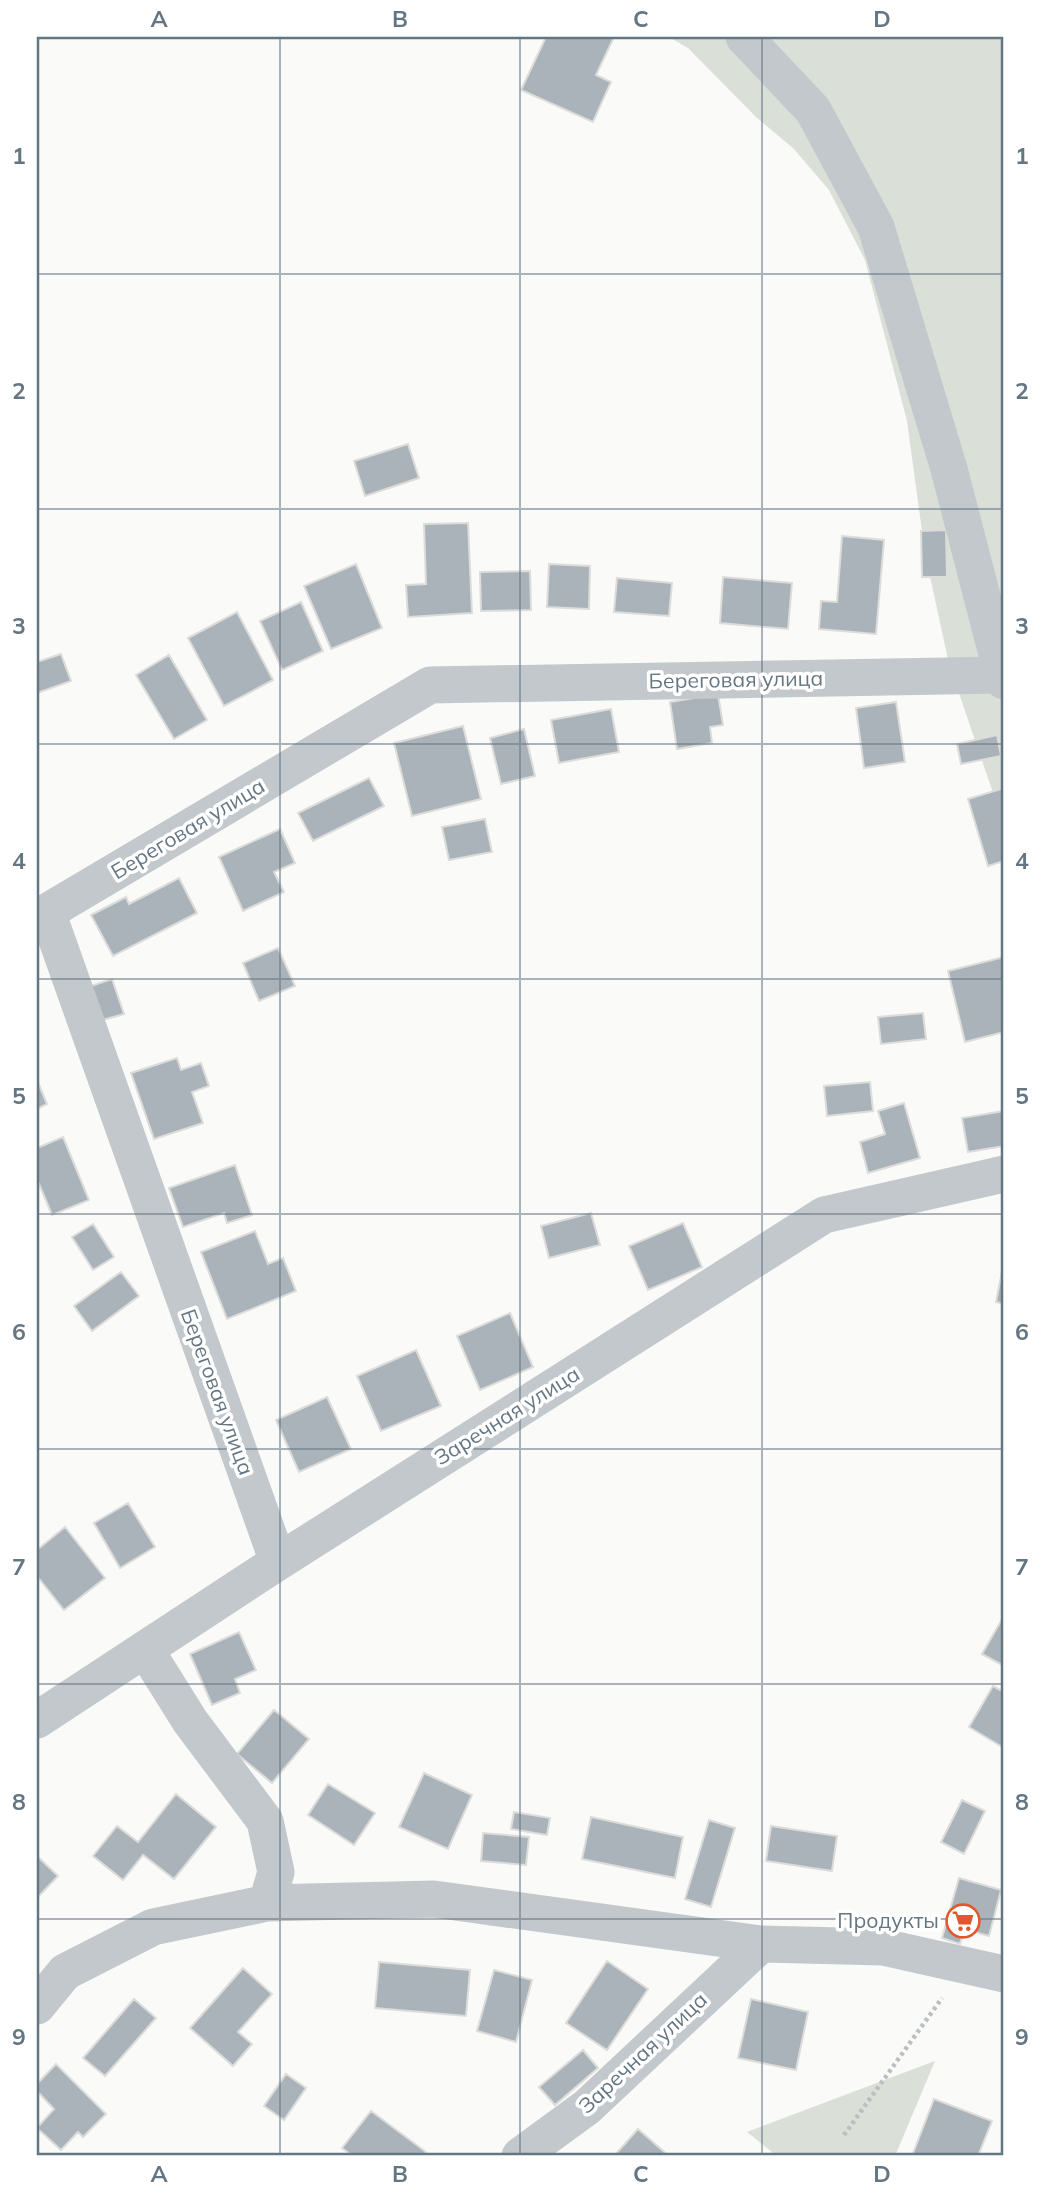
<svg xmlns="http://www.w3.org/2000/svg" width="1041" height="2193" viewBox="0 0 1041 2193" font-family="Mulish,sans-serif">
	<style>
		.green { fill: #dadfd7 }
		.building { fill: #aab3b9; stroke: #dcdcda; stroke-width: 2 }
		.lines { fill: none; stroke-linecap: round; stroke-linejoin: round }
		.path { stroke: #bbbfc2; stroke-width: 4.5; stroke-dasharray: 3.5 3.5; stroke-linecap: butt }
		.minor { stroke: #c3c8cc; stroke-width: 37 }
		.grid { fill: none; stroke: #657683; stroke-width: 2; stroke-opacity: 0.55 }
		.labels { text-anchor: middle; stroke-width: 7; stroke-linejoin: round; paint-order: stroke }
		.street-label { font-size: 21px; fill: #657683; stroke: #fff }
		.poi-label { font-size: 21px; fill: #657683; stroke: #fff; text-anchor: end }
		.neatline { fill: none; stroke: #657683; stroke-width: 2.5 }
		.grid-label { font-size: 23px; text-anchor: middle; font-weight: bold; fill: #657683 }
	</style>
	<rect width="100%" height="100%" fill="#fafaf8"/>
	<path class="green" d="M 669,37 L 1004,37 L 1004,825 L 949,664 L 925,553 L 907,421 L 865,260 L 829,190 L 794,149 L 756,117 L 688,48 Z
		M 935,2061 L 895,2156 L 777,2156 L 747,2132 Z"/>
	<path class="building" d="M 546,37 L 614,37 L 596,75 L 611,82 L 593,122 L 521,90 Z
		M 408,444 L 419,478 L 365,496 L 354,461 Z
		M 468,523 L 472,613 L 408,617 L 406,585 L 426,584 L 424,524 Z
		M 946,530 L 947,577 L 922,577 L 921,531 Z
		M 842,536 L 884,540 L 876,634 L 819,629 L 821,601 L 837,602 Z
		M 356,564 L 382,628 L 331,649 L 304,586 Z
		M 549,564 L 590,566 L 589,609 L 547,607 Z
		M 530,571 L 531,610 L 481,611 L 480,572 Z
		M 723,577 L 792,583 L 788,629 L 720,623 Z
		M 617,578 L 672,583 L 669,616 L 614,612 Z
		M 301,602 L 323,651 L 282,670 L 260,621 Z
		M 237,612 L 273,680 L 224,706 L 188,638 Z
		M 61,654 L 71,681 L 37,693 L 37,662 Z
		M 169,655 L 207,720 L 174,739 L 136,675 Z
		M 718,694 L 723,725 L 710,727 L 712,743 L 677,749 L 670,702 Z
		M 896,702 L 905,762 L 864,768 L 856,708 Z
		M 611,709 L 619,752 L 559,763 L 551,720 Z
		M 463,726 L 481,799 L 412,816 L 394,743 Z
		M 524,729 L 535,776 L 501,784 L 490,738 Z
		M 997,735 L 1001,756 L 961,764 L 957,744 Z
		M 369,778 L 384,806 L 313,841 L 298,813 Z
		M 1004,788 L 1004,861 L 988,866 L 968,799 Z
		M 485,819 L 492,852 L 449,860 L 442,827 Z
		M 280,829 L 295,863 L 274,872 L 284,892 L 243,911 L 219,857 Z
		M 179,878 L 197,913 L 113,956 L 91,915 L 126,897 L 129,904 Z
		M 278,948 L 295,986 L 259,1001 L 243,963 Z
		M 1004,957 L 1004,1032 L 965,1042 L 948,971 Z
		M 112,979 L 124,1014 L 99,1021 L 88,987 Z
		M 923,1013 L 926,1039 L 881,1044 L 878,1017 Z
		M 177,1058 L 181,1070 L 201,1063 L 209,1086 L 192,1092 L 203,1123 L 154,1139 L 131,1073 Z
		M 37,1080 L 47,1104 L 37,1109 Z
		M 870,1082 L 873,1111 L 827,1116 L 824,1086 Z
		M 904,1103 L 920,1158 L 868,1173 L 860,1142 L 885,1134 L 878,1111 Z
		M 1004,1111 L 1004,1146 L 968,1152 L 962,1118 Z
		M 63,1137 L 89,1200 L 52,1215 L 37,1179 L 37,1148 Z
		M 235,1165 L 252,1215 L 227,1223 L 224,1213 L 183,1227 L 169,1188 Z
		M 591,1213 L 600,1245 L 549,1258 L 541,1226 Z
		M 683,1223 L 702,1267 L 648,1290 L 629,1246 Z
		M 93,1224 L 114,1257 L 93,1270 L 72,1237 Z
		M 255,1231 L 268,1264 L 283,1258 L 296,1291 L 227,1319 L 201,1252 Z
		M 1004,1261 L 1004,1304 L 996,1302 Z
		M 121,1272 L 139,1296 L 92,1331 L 74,1306 Z
		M 510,1313 L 533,1367 L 480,1390 L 457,1336 Z
		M 416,1350 L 441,1406 L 381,1431 L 357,1376 Z
		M 327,1397 L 351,1449 L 299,1472 L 276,1420 Z
		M 128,1503 L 155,1547 L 120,1568 L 94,1523 Z
		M 65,1527 L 105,1578 L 64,1610 L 37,1576 L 37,1550 Z
		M 1001,1621 L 1004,1623 L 1004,1666 L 982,1654 Z
		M 239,1632 L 256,1670 L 235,1679 L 240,1693 L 212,1705 L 190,1654 Z
		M 993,1686 L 1004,1692 L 1004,1748 L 969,1727 Z
		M 274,1710 L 309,1739 L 272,1783 L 237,1754 Z
		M 424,1773 L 472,1795 L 448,1849 L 399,1827 Z
		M 328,1784 L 375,1813 L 354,1845 L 308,1815 Z
		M 176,1794 L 216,1827 L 174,1879 L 143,1855 L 123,1880 L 93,1856 L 117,1826 L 138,1842 Z
		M 962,1800 L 985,1811 L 964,1854 L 941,1842 Z
		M 514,1812 L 550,1818 L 547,1835 L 511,1829 Z
		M 591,1817 L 683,1837 L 675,1878 L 582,1859 Z
		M 709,1820 L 735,1828 L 711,1907 L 685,1899 Z
		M 771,1826 L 837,1836 L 832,1871 L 766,1861 Z
		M 483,1833 L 529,1837 L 526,1865 L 481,1861 Z
		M 37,1856 L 58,1876 L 37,1898 Z
		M 959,1878 L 1001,1890 L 989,1936 L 964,1929 L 960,1944 L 942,1938 Z
		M 607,1961 L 648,1989 L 607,2050 L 566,2023 Z
		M 379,1962 L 470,1970 L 466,2016 L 375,2008 Z
		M 243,1968 L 272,1994 L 238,2032 L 252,2044 L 233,2066 L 190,2028 Z
		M 494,1970 L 532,1980 L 516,2042 L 477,2031 Z
		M 134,1999 L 156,2018 L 105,2076 L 83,2058 Z
		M 751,1999 L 808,2012 L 796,2070 L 738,2058 Z
		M 583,2050 L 598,2068 L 555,2105 L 539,2087 Z
		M 56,2064 L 106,2114 L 83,2137 L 78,2132 L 61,2150 L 37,2128 L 54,2109 L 37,2091 L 37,2084 Z
		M 286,2074 L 306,2088 L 284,2120 L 264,2106 Z
		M 934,2099 L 992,2121 L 978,2156 L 912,2156 Z
		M 371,2111 L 426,2152 L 422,2156 L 353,2156 L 342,2148 Z
		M 638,2129 L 669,2156 L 614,2156 Z"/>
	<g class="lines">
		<path class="path" d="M 844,2135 L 942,1998"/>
		<path class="minor" d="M 744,37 L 813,110 L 876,227 L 949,469 L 1004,681
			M 278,1562 L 47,912 L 430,685 L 1001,675
			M 145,1649 L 190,1721 L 265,1821 L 276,1872 L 267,1903
			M 37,1720 L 278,1562 L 824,1215 L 1004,1174
			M 37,2006 L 65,1972 L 153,1927 L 267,1903 L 434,1899 L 761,1944
			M 520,2156 L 587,2107 L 761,1944 L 883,1947 L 1004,1974"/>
	</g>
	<path class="grid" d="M 280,37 L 280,2156M 520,37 L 520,2156M 762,37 L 762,2156M 37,274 L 1004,274M 37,509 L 1004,509M 37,744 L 1004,744M 37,979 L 1004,979M 37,1214 L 1004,1214M 37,1449 L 1004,1449M 37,1684 L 1004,1684M 37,1919 L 1004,1919"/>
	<defs>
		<symbol id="supermarket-ring" viewBox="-11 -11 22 22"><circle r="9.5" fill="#fff" stroke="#e4572e" stroke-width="1.5"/><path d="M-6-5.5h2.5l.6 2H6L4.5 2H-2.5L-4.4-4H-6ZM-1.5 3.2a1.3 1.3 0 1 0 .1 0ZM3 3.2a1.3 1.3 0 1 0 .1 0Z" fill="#e4572e"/></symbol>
	</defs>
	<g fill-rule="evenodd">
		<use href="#supermarket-ring" x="944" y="1902" width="38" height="38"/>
	</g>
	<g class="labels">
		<g class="street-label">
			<text transform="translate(736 680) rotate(-1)" y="7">Береговая улица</text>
			<text transform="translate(188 829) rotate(-31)" y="7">Береговая улица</text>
			<text transform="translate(217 1392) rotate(70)" y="7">Береговая улица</text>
			<text transform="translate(507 1416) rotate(-32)" y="7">Заречная улица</text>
			<text transform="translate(643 2053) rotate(-43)" y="7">Заречная улица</text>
		</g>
		<g class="poi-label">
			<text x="939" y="1928">Продукты</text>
		</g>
	</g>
	<rect width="1041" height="2193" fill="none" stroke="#ffffff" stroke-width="77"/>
	<rect x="38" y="38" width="964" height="2116" class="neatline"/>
	<g class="grid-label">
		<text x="159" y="27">A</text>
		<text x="400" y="27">B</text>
		<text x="641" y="27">C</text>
		<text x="882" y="27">D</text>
		<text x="19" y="164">1</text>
		<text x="1022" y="164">1</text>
		<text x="19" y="399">2</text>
		<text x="1022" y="399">2</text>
		<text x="19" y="634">3</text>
		<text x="1022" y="634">3</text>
		<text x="19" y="869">4</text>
		<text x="1022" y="869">4</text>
		<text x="19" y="1104">5</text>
		<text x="1022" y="1104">5</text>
		<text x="19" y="1340">6</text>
		<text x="1022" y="1340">6</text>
		<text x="19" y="1575">7</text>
		<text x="1022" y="1575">7</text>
		<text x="19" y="1810">8</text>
		<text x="1022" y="1810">8</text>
		<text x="19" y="2045">9</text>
		<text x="1022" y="2045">9</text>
		<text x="159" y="2182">A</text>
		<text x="400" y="2182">B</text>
		<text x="641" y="2182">C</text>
		<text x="882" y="2182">D</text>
	</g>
</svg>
